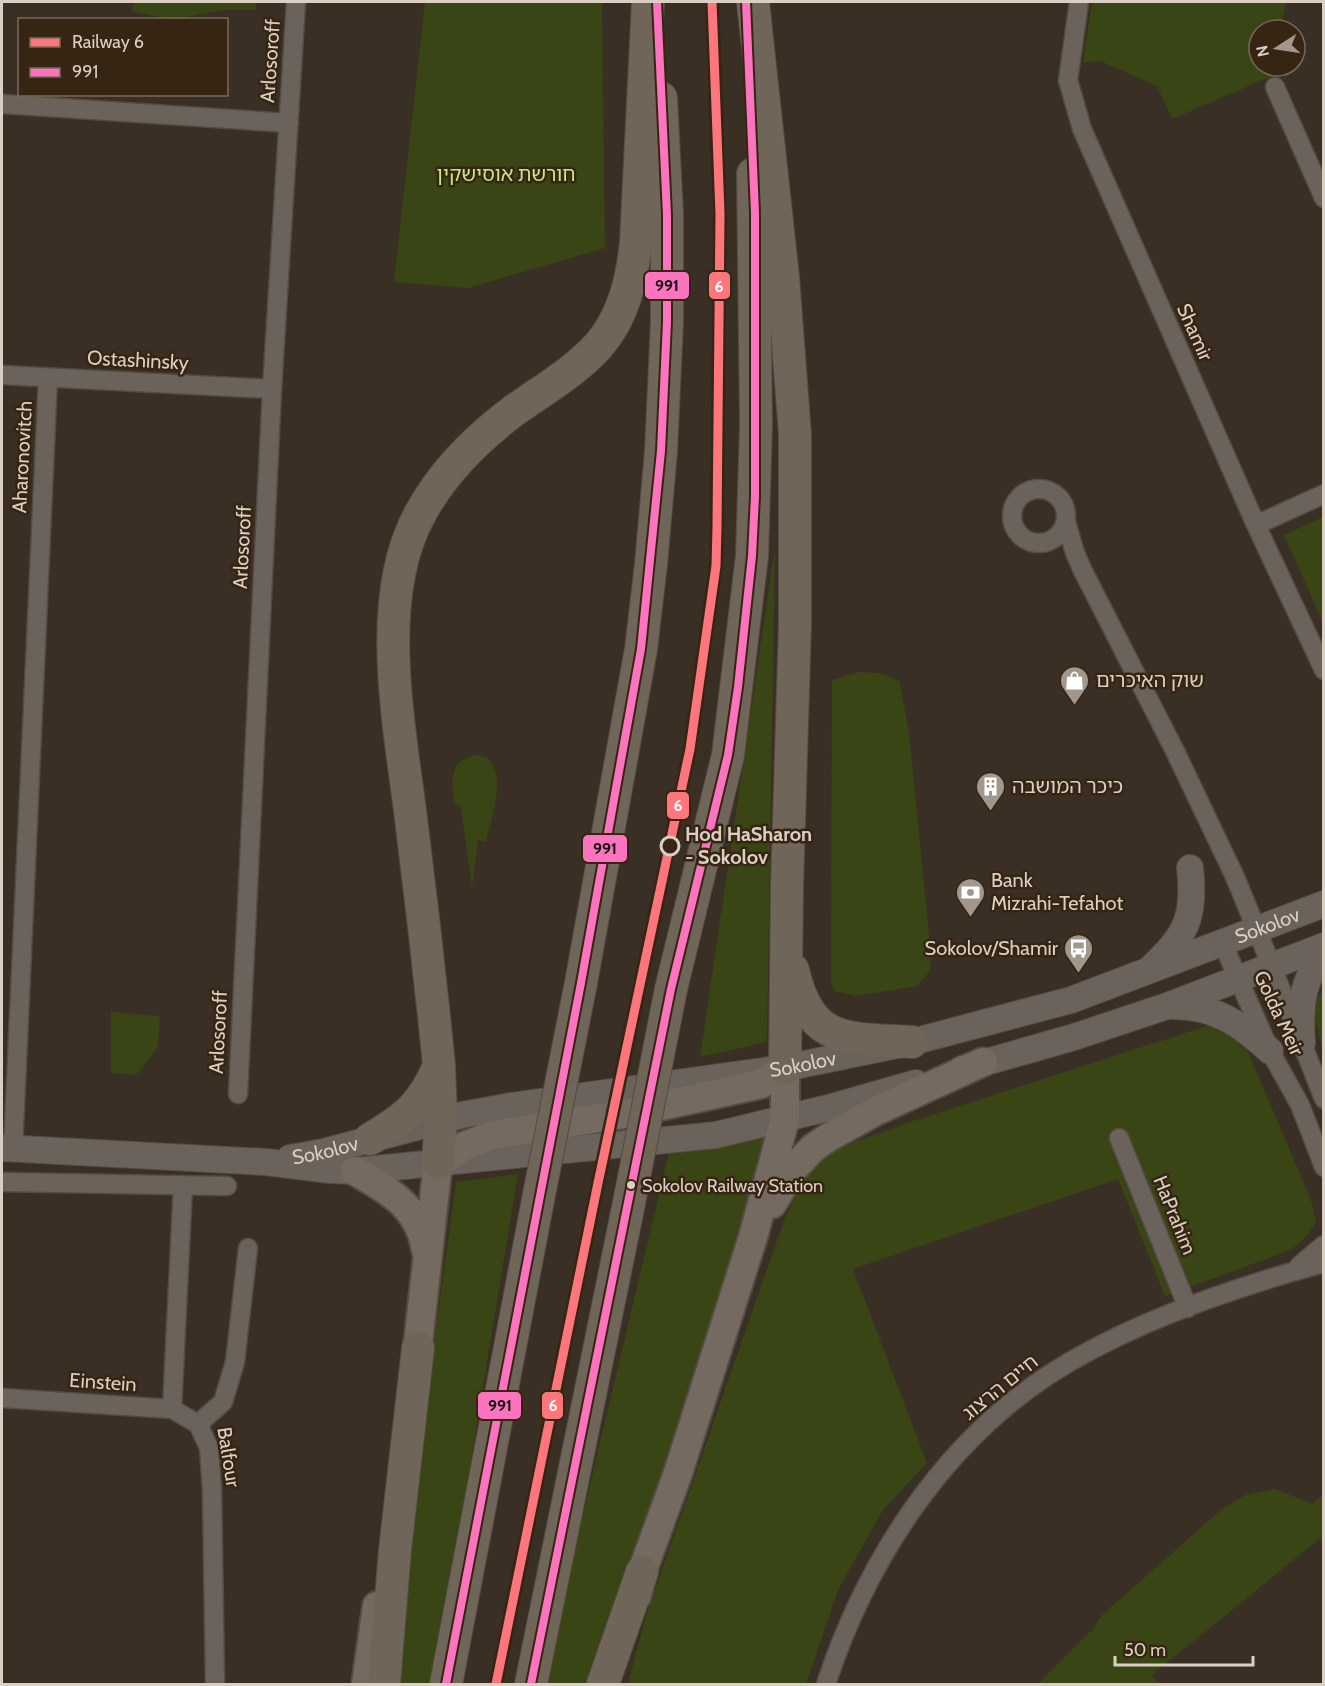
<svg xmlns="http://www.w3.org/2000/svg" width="1325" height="1686" viewBox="0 0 1325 1686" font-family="Cabin,'Noto Sans Hebrew',sans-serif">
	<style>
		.green { fill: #394515 }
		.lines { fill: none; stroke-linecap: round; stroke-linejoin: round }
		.street-casing { stroke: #544b42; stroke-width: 21 }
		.secondary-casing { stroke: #544b42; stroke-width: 28 }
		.primary-casing { stroke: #544b42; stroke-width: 32 }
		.highway-casing { stroke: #544b42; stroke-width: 34 }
		.street { stroke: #6b635b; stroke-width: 18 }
		.secondary { stroke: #6b635b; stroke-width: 26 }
		.primary { stroke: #746a60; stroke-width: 28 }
		.highway { stroke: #706559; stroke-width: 32 }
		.highway-bridge-casing { stroke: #544b42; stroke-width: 34; stroke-linecap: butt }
		.highway-bridge { stroke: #706559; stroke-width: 32 }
		.bus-1-casing { stroke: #372513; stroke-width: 12 }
		.bus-1 { stroke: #fc73be; stroke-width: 8 }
		.rail-1-casing { stroke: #372513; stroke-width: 14 }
		.rail-1 { stroke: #fd767c; stroke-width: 9 }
		.stop-dot { fill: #372513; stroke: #dbcfc4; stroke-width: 3 }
		.bus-dot { fill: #dbcfc4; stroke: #372513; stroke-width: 2 }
		.labels { text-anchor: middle; stroke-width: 5; stroke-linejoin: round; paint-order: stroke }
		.bus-label { font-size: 18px; fill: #dbcfc4; stroke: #372513; text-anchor: start }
		.street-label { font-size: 20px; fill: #dbcfc4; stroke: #372513 }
		.park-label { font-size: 20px; fill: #c6e67e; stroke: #372513 }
		.poi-label { font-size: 20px; fill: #dbcfc4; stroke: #372513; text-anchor: start }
		.stop-label { font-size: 20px; font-weight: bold; fill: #dbcfc4; stroke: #372513; text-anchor: start }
		.line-badge { stroke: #372513; stroke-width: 2 }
		.badge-label { font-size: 16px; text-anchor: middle; font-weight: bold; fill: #fff }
		.pale-badge-label { font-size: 16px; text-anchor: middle; font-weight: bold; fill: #111 }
	</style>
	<rect width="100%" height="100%" fill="#392f25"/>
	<path class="green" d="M 133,2 L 256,2 L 256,10 L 224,10 L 172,20 L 132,11 Z
		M 425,2 L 602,2 L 605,248 L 468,288 L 394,282 Z
		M 1092,2 L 1286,2 L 1280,30 L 1259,30 L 1259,66 L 1274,66 L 1272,76 L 1172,119 L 1157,86 L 1100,61 L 1083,63 Z
		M 1323,517 L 1323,623 L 1284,535 Z
		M 775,547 L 767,1042 L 700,1057 Z
		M 859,672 L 879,673 L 899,680 L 909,731 L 931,956 L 930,971 L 917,986 L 856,996 L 835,991 L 831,983 L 832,680 Z
		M 476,755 C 513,758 491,819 486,842 L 478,840 L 472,887 L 461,808 L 453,801 C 453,777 448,762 476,755 Z
		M 1323,990 L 1323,1050 L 1315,1019 L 1315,1003 Z
		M 111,1012 L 160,1016 L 158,1047 L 136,1075 L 111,1073 Z
		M 1227,1025 L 1240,1033 L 1311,1200 L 1316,1222 L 1307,1236 L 1291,1250 L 1165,1296 L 1118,1179 L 853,1269 L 927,1463 L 883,1510 L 838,1590 L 806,1684 L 628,1684 L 645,1618 L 785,1218 L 807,1174 L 840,1147 L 910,1122 L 1207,1026 Z
		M 765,1133 L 747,1229 L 590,1684 L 545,1684 L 570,1569 L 670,1148 Z
		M 518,1174 L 434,1684 L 395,1684 L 405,1558 L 456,1182 Z
		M 1275,1489 L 1312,1504 L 1323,1495 L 1323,1536 L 1152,1675 L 1159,1684 L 1038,1684 L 1092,1630 L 1103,1614 L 1222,1509 L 1245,1495 Z"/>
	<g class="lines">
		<defs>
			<path id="street" d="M 1079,2 L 1068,80 L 1082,129 L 1256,525 L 1324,670
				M 1275,87 L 1324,198
				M 2,104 L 289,123
				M 2,375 L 272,389
				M1012 516a27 27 0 1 1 54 0a27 27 0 1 1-54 0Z
				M 1066,522 L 1075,553 L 1083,571 L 1175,751 L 1235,877 L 1272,967 L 1324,1099
				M 1256,525 L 1324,494
				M 1223,944 L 1270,1051 L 1300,1105 L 1324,1167
				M 238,1094 L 272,389 L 296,2
				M 1119,1138 L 1188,1308
				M 13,1149 L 48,378
				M 2,1182 L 227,1186
				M 1299,1266 L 1324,1245
				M 2,1398 L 172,1409 L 198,1424
				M 172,1409 L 183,1185
				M 215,1684 L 212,1490 L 209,1448 L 198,1424 L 223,1402 L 235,1362 L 248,1248
				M 826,1684 C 866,1563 939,1448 1047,1376 C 1126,1324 1232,1288 1324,1263"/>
			<g id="secondary">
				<path d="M 1153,966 C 1188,934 1195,914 1190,868"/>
				<path d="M 1173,1006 C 1215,1006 1241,1024 1270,1051"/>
				<path d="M 1302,1043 C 1300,1010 1300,981 1324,955"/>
				<path d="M 962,1069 L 1074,1037 L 1167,1006 L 1324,946"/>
				<path d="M 2,1148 L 266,1162 L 330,1170 L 355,1171 L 716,1135 L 832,1107 L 916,1083"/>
				<path id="s1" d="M 290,1158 L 323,1152 L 462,1115 L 511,1106 L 785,1068 L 912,1042 L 1071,1000 L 1324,904"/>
			</g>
			<path id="primary" d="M 355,1171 C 390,1192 419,1206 426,1250
				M 772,1204 L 794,1168 L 813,1148 L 829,1137 L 876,1111 L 983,1062
				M 415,1371 L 438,1163 L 464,1146 L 492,1135 L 625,1114 L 761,1084 L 785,1068
				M 637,1595 L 642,1572 L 678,1473 L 753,1237 L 785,1119 L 785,1068
				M 366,1684 L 377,1606"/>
			<path id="highway" d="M 753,2 L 783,277 L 795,435 L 795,624 L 787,886 L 785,1068
				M 793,970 C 810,1045 847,1038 912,1042
				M 581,983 L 641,649 L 651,564 L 661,451 L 667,322 L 667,215 L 661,98
				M 671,989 L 728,755 L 752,556 L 756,425 L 753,174
				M 370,1139 C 407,1117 422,1105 439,1066
				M 438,1163 L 441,1119 L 439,1065 C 431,985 422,906 412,827 C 401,732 372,601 420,514 C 442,473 475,440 512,412 C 541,391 575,372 599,345 C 624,316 632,279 636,242 L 648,2
				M 384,1684 L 395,1550 L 418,1348
				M 446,1684 L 538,1200
				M 531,1684 L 629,1203
				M 603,1684 L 642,1572"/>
		</defs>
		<use href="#street" class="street-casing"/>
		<use href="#secondary" class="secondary-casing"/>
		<use href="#primary" class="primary-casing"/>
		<use href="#highway" class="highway-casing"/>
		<use href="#street" class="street"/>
		<use href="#secondary" class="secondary"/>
		<use href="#primary" class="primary"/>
		<use href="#highway" class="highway"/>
		<defs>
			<path id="highway-bridge" d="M 538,1200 L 581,983
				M 629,1203 L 671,989"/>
		</defs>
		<use href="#highway-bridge" class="highway-bridge-casing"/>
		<use href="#highway-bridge" class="highway-bridge"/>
		<defs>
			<path id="bus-1" d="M 446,1684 L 581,983 L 641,649 L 661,451 L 667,322 L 667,215 L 657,2
				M 531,1684 L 671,989 L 728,755 L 738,687 L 752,556 L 755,496 L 755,213 L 746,2"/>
		</defs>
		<use href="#bus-1" class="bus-1-casing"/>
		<use href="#bus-1" class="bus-1"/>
		<defs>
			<path id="rail-1" d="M 496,1684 L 598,1183 L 690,749 L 716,566 L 717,527 L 720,214 L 712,2"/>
		</defs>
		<use href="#rail-1" class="rail-1-casing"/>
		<use href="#rail-1" class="rail-1"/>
	</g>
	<defs>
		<symbol id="shop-pin" viewBox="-11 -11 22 30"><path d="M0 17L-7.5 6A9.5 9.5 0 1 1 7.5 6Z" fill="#a2978c" stroke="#372513"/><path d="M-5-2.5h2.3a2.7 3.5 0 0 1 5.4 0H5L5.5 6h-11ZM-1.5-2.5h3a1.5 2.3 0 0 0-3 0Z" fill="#fff"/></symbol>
		<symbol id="building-pin" viewBox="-11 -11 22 30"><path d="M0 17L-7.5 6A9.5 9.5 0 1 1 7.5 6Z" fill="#a2978c" stroke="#372513"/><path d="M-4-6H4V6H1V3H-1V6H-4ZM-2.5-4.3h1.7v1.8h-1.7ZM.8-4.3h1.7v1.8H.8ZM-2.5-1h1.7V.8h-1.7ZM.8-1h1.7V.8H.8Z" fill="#fff"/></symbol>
		<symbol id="bank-pin" viewBox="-11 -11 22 30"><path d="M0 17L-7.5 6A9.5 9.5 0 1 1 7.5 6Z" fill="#a2978c" stroke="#372513"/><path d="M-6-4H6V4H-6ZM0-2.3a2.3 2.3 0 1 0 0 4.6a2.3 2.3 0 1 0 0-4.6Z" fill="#fff"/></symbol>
		<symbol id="bus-pin" viewBox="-11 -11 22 30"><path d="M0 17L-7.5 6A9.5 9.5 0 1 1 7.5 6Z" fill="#a2978c" stroke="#372513"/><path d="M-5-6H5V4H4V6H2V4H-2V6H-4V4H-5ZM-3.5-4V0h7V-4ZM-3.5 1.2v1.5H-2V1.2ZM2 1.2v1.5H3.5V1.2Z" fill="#fff"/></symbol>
	</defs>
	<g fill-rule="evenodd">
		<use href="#shop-pin" x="1058" y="664" width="33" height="45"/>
		<use href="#building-pin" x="974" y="770" width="33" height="45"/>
		<use href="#bank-pin" x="954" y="876" width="33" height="45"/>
		<use href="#bus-pin" x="1062" y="932" width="33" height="45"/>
	</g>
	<circle class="stop-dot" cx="670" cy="846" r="9"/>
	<circle class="bus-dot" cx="631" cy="1185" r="5"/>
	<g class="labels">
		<g class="bus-label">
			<text x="642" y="1192">Sokolov Railway Station</text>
		</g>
		<g class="street-label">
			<text transform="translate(270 61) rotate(-86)" y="7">Arlosoroff</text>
			<text transform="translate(1195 332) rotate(66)" y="7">Shamir</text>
			<text transform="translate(138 360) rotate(3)" y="7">Ostashinsky</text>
			<text transform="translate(22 457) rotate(-87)" y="7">Aharonovitch</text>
			<text transform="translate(242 547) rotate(-87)" y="7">Arlosoroff</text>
			<text dy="7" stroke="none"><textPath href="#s1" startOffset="1008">Sokolov</textPath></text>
			<text transform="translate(1279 1013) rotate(65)" y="7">Golda Meir</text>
			<text transform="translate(218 1032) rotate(-87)" y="7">Arlosoroff</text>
			<text dy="7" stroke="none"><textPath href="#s1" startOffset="522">Sokolov</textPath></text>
			<text dy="7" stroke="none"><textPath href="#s1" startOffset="36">Sokolov</textPath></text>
			<text transform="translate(1175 1215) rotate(68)" y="7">HaPrahim</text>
			<text transform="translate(103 1382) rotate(4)" y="7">Einstein</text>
			<text transform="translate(1000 1387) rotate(-39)" y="7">חיים הרצוג</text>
			<text transform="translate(229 1457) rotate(81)" y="7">Balfour</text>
		</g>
		<g class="park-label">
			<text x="506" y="181">חורשת אוסישקין</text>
		</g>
		<g class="poi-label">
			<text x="1096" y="687">שוק האיכרים</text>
			<text x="1012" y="793">כיכר המושבה</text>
			<text x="991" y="887">Bank<tspan x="991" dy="23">Mizrahi-Tefahot</tspan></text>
			<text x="1058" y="955" text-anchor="end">Sokolov/Shamir</text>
		</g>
		<g class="stop-label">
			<text x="685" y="841">Hod HaSharon<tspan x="685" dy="23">- Sokolov</tspan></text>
		</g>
	</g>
	<g class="line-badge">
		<rect x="644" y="271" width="46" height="29" rx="6" fill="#fc73be"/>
		<rect x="708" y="271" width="23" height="29" rx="6" fill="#fd767c"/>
		<rect x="666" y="791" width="24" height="29" rx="6" fill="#fd767c"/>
		<rect x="582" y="834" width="46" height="29" rx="6" fill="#fc73be"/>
		<rect x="477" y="1391" width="45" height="29" rx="6" fill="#fc73be"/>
		<rect x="541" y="1391" width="23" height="29" rx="6" fill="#fd767c"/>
	</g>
	<g class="badge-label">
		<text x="719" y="292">6</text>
		<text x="678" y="811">6</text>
		<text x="553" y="1411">6</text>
	</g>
	<g class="pale-badge-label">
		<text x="667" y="291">991</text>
		<text x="605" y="854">991</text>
		<text x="500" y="1411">991</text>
	</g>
	<rect width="1325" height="1686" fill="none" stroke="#dbcfc4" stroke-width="6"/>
	<rect x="18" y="18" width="210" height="78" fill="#372513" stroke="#79695a" stroke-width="1.5"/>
	<rect x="30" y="38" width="30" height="9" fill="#fd767c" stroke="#79695a" stroke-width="1.5"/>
	<text x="72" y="48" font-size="18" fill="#dbcfc4">Railway 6</text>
	<rect x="30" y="68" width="30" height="9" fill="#fc73be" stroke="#79695a" stroke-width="1.5"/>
	<text x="72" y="78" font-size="18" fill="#dbcfc4">991</text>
	<g transform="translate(1277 48) rotate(258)"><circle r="28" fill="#372513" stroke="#79695a" stroke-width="1.5"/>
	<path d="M0-4.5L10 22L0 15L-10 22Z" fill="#a2978c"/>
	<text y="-9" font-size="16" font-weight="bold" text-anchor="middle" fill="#dbcfc4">N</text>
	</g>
	<path d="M1115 1656v9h138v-9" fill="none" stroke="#dbcfc4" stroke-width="3"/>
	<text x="1124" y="1656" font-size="18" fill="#dbcfc4" stroke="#372513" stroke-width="4.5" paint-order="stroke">50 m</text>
</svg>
